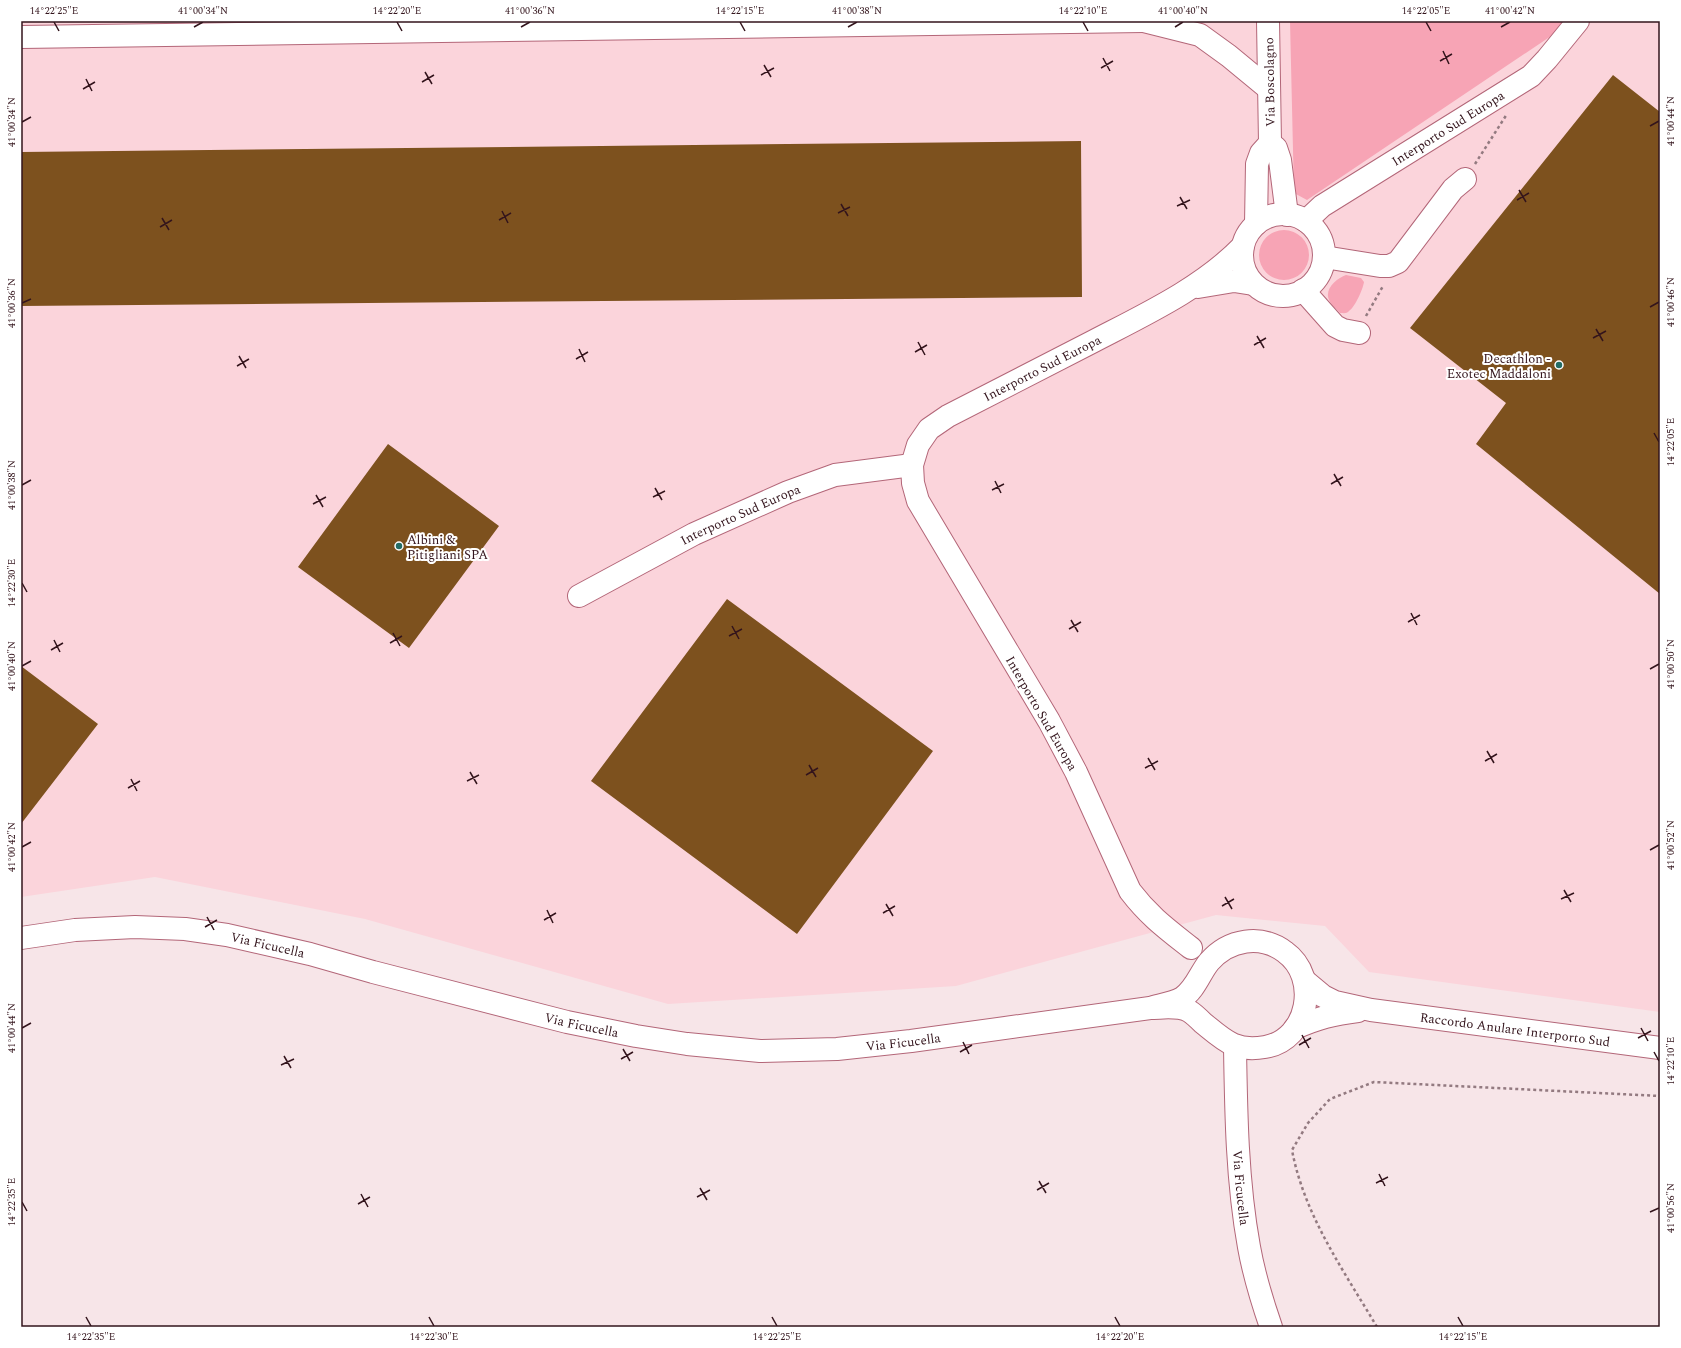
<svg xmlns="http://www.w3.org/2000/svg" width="1681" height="1348" viewBox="0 0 1681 1348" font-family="Spectral,serif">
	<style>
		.built { fill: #fbd4db }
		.green { fill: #f7a4b5 }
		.building { fill: #7d511e }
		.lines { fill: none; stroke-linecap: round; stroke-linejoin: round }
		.minor-casing { stroke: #b36678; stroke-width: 24 }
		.major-casing { stroke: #b36678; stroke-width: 24 }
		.path { stroke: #937a80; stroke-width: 2.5; stroke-dasharray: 3 3; stroke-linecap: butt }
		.minor { stroke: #fff; stroke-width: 22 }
		.major { stroke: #fff; stroke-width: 22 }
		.ticks { fill: none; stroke: #33141c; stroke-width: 1.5 }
		.poi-dot { fill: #236c65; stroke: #fff; stroke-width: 1.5 }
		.labels { text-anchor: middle; stroke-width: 4; stroke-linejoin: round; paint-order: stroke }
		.street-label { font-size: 13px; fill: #33141c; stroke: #fff }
		.poi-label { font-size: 13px; fill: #33141c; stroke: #fff; text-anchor: end }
		.neatline { fill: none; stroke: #33141c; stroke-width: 1.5 }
		.ticks-label { font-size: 10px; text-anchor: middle; fill: #33141c }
	</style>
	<rect width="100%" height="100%" fill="#f7e5e8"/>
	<path class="built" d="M 21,21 L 1660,21 L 1660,1012 L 1369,972 L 1325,926 L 1216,915 L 956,986 L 668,1004 L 365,919 L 155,877 L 21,897 Z"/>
	<path class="green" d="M 1290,21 L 1565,21 L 1557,32 L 1307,200 L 1294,193 Z
		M1259 255a25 25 0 1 1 50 0a25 25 0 1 1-50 0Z
		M 1346,275 L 1361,278 L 1364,282 C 1363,289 1355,307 1349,311 C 1347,314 1343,313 1340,313 C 1337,309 1331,305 1329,300 C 1324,289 1337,278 1346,275 Z"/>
	<path class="building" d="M 1613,75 L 1660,112 L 1660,594 L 1476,444 L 1506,403 L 1410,328 Z
		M 1081,141 L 1082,297 L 21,306 L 21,152 Z
		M 388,444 L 499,526 L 409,648 L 298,567 Z
		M 727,599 L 933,751 L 797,934 L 591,781 Z
		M 21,666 L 98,724 L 21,824 Z"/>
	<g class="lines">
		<defs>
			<g id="minor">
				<path d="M 1144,21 L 1200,35 L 1229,56 L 1269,89"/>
				<path d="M 21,37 L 1144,21"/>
				<path d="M 1270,143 L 1276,148 L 1280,160 L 1287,215"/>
				<circle cx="1283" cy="255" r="41"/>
				<path id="s1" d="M 1306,221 L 1322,206 L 1531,76 L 1547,59 L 1578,21"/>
				<path d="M 1256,224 L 1257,164 L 1261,153 L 1270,143 L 1268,21"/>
				<path d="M 1324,257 L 1380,266 L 1389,266 L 1398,262 L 1453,189 L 1465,179"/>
				<path d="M 1198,287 L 1234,281 L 1253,284"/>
				<path d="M 1303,290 L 1335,326 L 1343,330 L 1359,333"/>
				<path id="s2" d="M 579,596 L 694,534 L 788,492 L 835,475 L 912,465"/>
				<path id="s3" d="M 21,938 L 75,930 L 135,927 L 185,929 L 227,935 L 310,954 L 373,972 L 567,1022 L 636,1036 L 687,1044 L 760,1051 L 837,1049 L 911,1041 L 1150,1008 C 1162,1008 1178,1005 1189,1011 C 1194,1014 1199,1019 1203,1023 C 1225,1041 1235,1052 1265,1047 C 1309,1040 1320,977 1285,952 C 1261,934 1229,939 1209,962 C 1200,973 1195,990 1182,998 C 1173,1003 1160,1005 1150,1008"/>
				<path id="s4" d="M 1191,948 C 1167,929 1149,916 1130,891 L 1076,772 L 1049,721 L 918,501 L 913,483 L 912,465 L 918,445 L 929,429 L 948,416 C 996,391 1045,366 1094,341 C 1146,314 1202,288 1243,246"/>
				<path id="s5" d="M 1235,1046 C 1236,1113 1237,1181 1249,1247 C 1254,1275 1262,1301 1271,1327"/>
			</g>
			<g id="major">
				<path id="s6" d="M 1305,981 L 1323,996 L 1335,1002 L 1371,1010 L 1660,1048"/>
				<path d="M 1295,1028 C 1318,1018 1333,1014 1358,1011"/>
			</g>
		</defs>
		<use href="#minor" class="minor-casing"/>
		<use href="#major" class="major-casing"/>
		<path class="path" d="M 1475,164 L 1507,114
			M 1366,316 L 1383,286
			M 1377,1327 C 1344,1271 1304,1215 1292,1150 L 1308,1123 L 1330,1099 L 1374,1082 L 1660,1096"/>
		<use href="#minor" class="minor"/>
		<use href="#major" class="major"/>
	</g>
	<path class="ticks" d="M 54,22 L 59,31M 397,22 L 402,31M 740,22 L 745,31M 1083,22 L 1088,31M 1426,22 L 1431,31M 194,27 L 203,22M 521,27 L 530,22M 848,27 L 857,22M 1175,27 L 1183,22M 1501,27 L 1510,22M 1443,51 L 1449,64M 1103,58 L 1110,71M 1440,61 L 1452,54M 764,65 L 771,77M 1101,68 L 1113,61M 425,72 L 432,84M 761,75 L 774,68M 86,79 L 92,91M 422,82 L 434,75M 83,89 L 95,82M 22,122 L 31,117M 1650,126 L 1659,121M 1519,190 L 1526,202M 1180,197 L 1187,209M 1517,200 L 1529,193M 841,204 L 848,216M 1177,206 L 1190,200M 502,211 L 508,223M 838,213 L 850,207M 162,218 L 169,230M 499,220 L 511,213M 160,227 L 172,220M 22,303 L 31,299M 1650,307 L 1659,302M 1596,329 L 1603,341M 1257,336 L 1264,348M 1593,338 L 1606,331M 918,342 L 925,355M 1254,345 L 1266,338M 579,349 L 585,362M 915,352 L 927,345M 239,356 L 246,368M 576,359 L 588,352M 237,366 L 249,359M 1654,433 L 1659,442M 1334,474 L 1341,486M 995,481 L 1001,493M 1331,484 L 1343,477M 22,485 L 31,480M 655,488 L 662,500M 992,490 L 1004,484M 316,495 L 323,507M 653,497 L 665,491M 313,504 L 326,497M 22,583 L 27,592M 1411,613 L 1417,625M 1071,620 L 1078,632M 1408,622 L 1420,615M 732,626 L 739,639M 1069,629 L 1081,622M 393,633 L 400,646M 729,636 L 742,629M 54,640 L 60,652M 390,643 L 402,636M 51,650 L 63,643M 22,666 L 31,661M 1650,669 L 1659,664M 1487,751 L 1494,763M 1148,758 L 1155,770M 1485,761 L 1497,754M 809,765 L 816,777M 1145,768 L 1158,761M 470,772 L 477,784M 806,775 L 818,768M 131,779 L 137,791M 467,781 L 479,775M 128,788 L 140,781M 22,847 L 31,842M 1650,850 L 1659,845M 1564,890 L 1571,902M 1225,897 L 1232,909M 1561,899 L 1574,893M 886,904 L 893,916M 1222,906 L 1234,899M 547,910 L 553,923M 883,913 L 895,906M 207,917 L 214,930M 544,920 L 556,913M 205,927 L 217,920M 22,1028 L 31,1023M 1641,1028 L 1648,1041M 1302,1035 L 1309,1048M 1638,1038 L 1651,1031M 963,1042 L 969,1054M 1299,1045 L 1311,1038M 623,1049 L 630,1061M 960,1052 L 972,1045M 1654,1052 L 1659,1061M 284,1056 L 291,1068M 621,1059 L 633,1052M 281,1065 L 294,1059M 1379,1174 L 1385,1186M 1039,1181 L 1046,1193M 1376,1183 L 1388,1177M 700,1188 L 707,1200M 1037,1190 L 1049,1183M 361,1194 L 368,1207M 697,1197 L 710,1190M 22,1202 L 27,1211M 358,1204 L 370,1197M 1650,1212 L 1659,1208M 86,1317 L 91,1326M 429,1317 L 434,1326M 772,1317 L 777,1326M 1115,1317 L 1120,1326M 1458,1317 L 1463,1326"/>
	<g class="poi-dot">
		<circle cx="1559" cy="365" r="4"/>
		<circle cx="399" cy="546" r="4"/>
	</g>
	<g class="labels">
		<g class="street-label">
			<text transform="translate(1269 82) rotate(-91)" y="5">Via Boscolagno</text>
			<text dy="5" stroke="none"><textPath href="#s1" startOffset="170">Interporto Sud Europa</textPath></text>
			<text dy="5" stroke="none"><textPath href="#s4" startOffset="734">Interporto Sud Europa</textPath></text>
			<text dy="5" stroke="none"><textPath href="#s2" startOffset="181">Interporto Sud Europa</textPath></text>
			<text transform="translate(1042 713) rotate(60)" y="5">Interporto Sud Europa</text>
			<text dy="5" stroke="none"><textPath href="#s3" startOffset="249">Via Ficucella</textPath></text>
			<text dy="5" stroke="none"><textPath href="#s3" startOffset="573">Via Ficucella</textPath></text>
			<text dy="5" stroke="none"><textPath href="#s6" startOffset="219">Raccordo Anulare Interporto Sud</textPath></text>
			<text dy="5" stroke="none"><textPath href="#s3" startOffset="897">Via Ficucella</textPath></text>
			<text dy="5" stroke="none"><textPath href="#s5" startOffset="142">Via Ficucella</textPath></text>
		</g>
		<g class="poi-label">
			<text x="1551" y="363">Decathlon -<tspan x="1551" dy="15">Exotec Maddaloni</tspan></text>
			<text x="407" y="544" text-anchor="start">Albini &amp;<tspan x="407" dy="15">Pitigliani SPA</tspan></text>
		</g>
	</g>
	<rect width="1681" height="1348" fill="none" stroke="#ffffff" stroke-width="44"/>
	<rect x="22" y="22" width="1637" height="1304" class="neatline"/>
	<g class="ticks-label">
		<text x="54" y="14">14°22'25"E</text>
		<text x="203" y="14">41°00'34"N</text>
		<text x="397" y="14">14°22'20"E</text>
		<text x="530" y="14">41°00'36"N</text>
		<text x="740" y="14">14°22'15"E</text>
		<text x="857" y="14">41°00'38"N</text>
		<text x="1083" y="14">14°22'10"E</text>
		<text x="1183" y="14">41°00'40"N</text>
		<text x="1426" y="14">14°22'05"E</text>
		<text x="1510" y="14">41°00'42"N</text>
		<text transform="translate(1670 121) rotate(-90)" y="4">41°00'44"N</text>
		<text transform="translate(11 122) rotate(-90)" y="4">41°00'34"N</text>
		<text transform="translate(1670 302) rotate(-90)" y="4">41°00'46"N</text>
		<text transform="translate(11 303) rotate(-90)" y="4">41°00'36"N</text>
		<text transform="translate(1670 442) rotate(-90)" y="4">14°22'05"E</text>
		<text transform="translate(11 485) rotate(-90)" y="4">41°00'38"N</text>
		<text transform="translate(11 583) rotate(-90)" y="4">14°22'30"E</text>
		<text transform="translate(1670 664) rotate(-90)" y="4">41°00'50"N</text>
		<text transform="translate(11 666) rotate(-90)" y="4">41°00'40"N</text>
		<text transform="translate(1670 845) rotate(-90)" y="4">41°00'52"N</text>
		<text transform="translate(11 847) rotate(-90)" y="4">41°00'42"N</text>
		<text transform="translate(11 1028) rotate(-90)" y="4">41°00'44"N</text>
		<text transform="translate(1670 1061) rotate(-90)" y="4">14°22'10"E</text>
		<text transform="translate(11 1202) rotate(-90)" y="4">14°22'35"E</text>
		<text transform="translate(1670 1208) rotate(-90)" y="4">41°00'56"N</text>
		<text x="91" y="1340">14°22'35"E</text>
		<text x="434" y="1340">14°22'30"E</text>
		<text x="777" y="1340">14°22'25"E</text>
		<text x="1120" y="1340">14°22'20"E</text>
		<text x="1463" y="1340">14°22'15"E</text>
	</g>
</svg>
